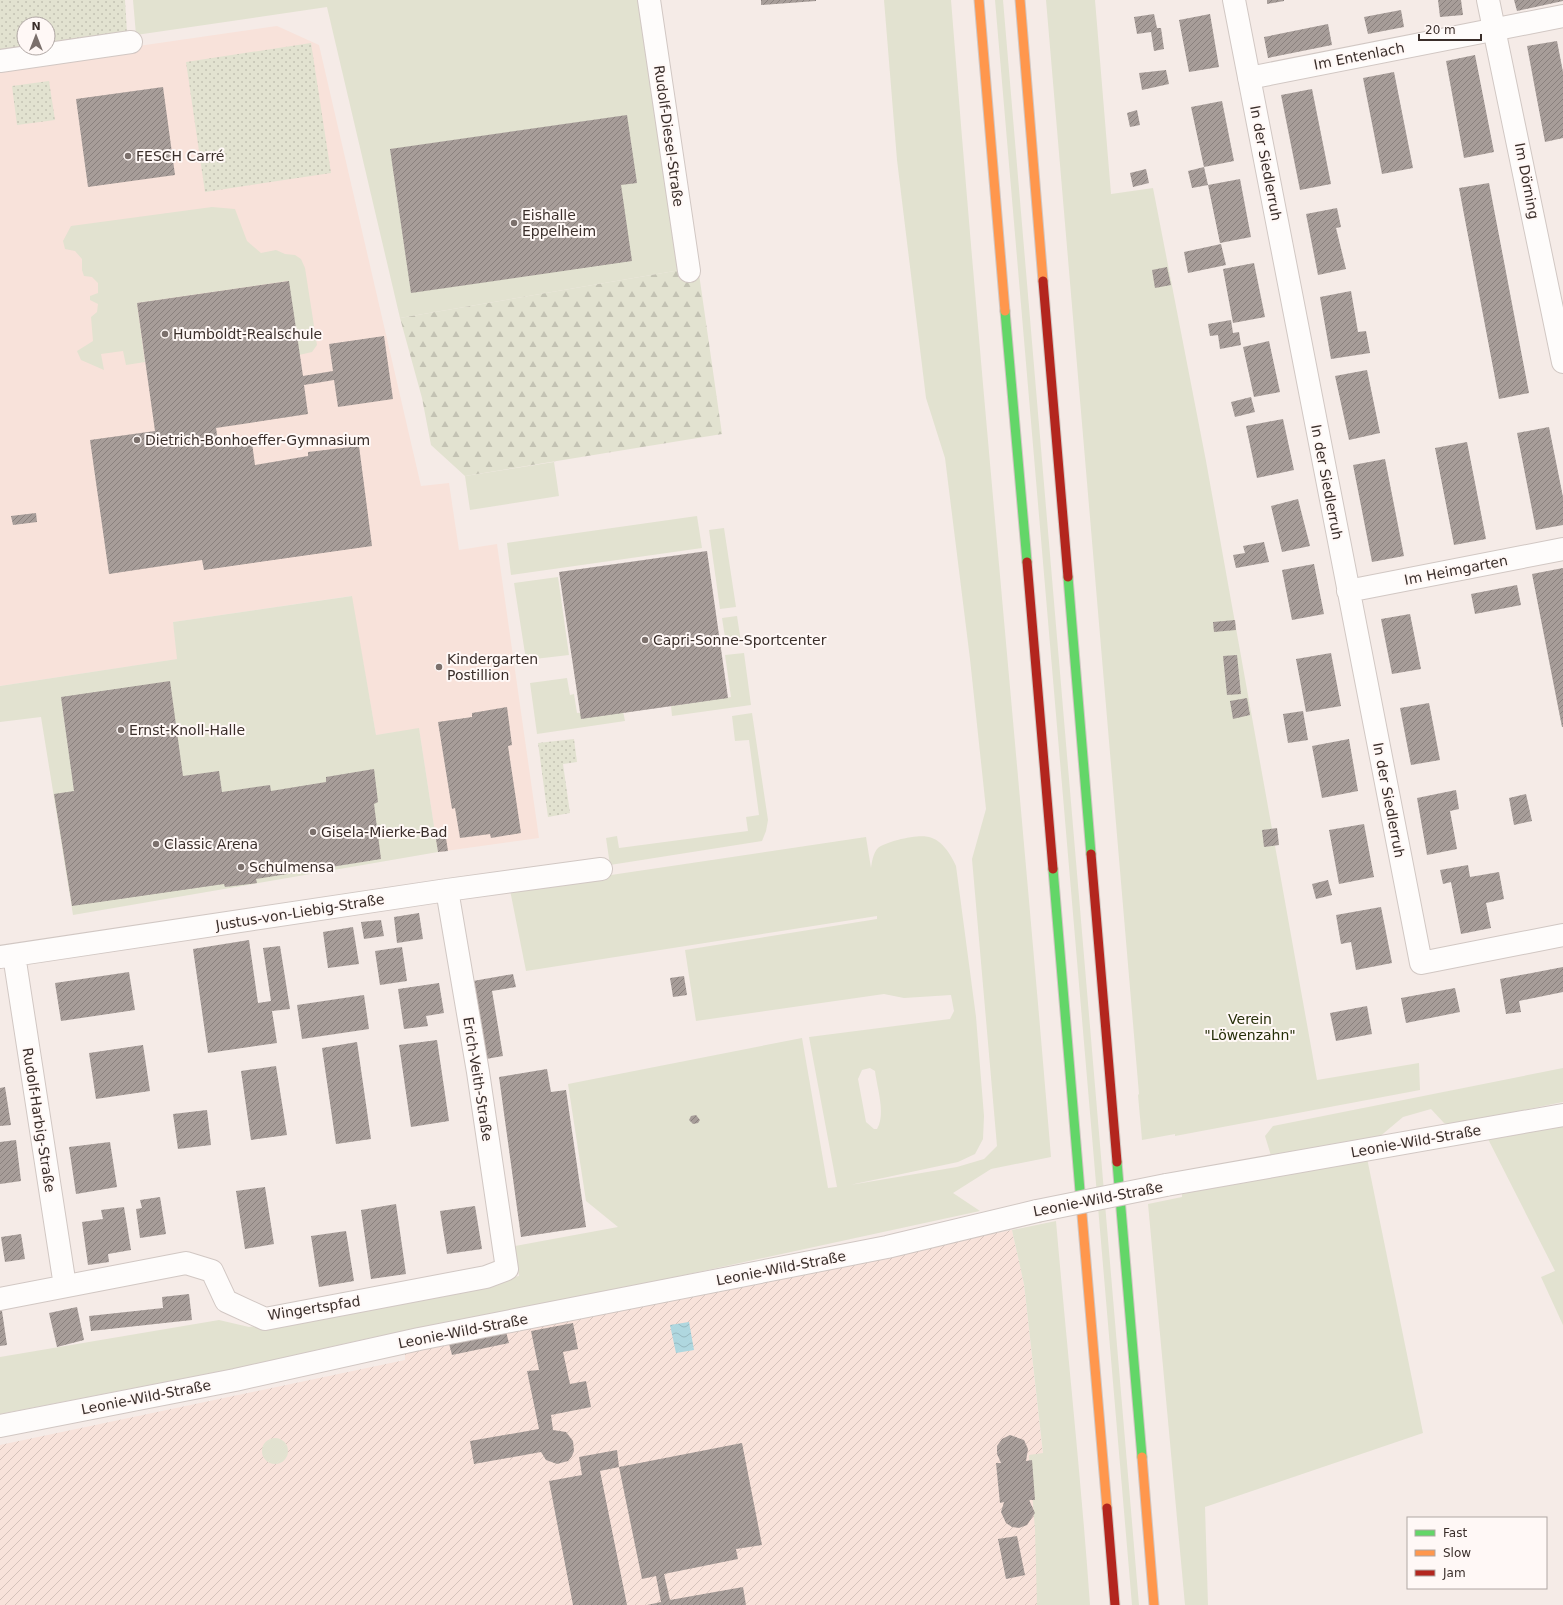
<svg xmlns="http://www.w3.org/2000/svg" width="1563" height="1605" viewBox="0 0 1563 1605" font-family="'DejaVu Sans',sans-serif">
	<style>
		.built { fill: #f8e2da }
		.industrial { fill: url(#industrial-furrows) }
		.green { fill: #e2e2d0; fill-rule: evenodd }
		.forest { fill: url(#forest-firs) }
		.park { fill: url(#park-dots) }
		.water { fill: url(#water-waves) }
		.building { fill: url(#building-hatch) }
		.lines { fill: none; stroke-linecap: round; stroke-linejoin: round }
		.street-casing { stroke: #d1c7c3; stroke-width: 24 }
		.fast-casing { stroke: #d1c7c3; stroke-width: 11 }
		.slow-casing { stroke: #d1c7c3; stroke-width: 11 }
		.jam-casing { stroke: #d1c7c3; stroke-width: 11 }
		.street { stroke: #fefcfb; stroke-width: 22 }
		.fast { stroke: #63d668; stroke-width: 9 }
		.slow { stroke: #ff974d; stroke-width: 9 }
		.jam { stroke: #b3261e; stroke-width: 9 }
		.street-bridge-casing { stroke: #d1c7c3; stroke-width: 24; stroke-linecap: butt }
		.street-bridge { stroke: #fefcfb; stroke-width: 22 }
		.poi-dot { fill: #7b706c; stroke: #fff8f6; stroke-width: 1.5 }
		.labels { text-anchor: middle; stroke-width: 4; stroke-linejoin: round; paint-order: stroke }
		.street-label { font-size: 14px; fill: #3a2e2a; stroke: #fff8f6 }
		.poi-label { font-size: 14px; fill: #3a2e2a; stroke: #fff8f6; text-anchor: start }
		.park-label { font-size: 14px; fill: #262e09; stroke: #fff8f6 }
	</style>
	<defs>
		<pattern id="industrial-furrows" width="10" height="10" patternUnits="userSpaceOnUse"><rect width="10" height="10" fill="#f8e2da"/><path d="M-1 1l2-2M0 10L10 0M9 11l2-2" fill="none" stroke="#d5c2bb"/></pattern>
		<pattern id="forest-firs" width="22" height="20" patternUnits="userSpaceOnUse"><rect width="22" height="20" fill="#e2e2d0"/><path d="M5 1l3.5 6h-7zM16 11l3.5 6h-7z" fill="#c3c2b3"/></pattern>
		<pattern id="park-dots" width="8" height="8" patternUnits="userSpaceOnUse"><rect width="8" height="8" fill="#e2e2d0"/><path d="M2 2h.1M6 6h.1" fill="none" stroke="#c3c2b3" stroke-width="1.8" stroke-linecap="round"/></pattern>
		<pattern id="water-waves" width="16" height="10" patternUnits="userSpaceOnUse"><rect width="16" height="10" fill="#afd7df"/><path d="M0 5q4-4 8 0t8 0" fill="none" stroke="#97b9c0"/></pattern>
		<pattern id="building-hatch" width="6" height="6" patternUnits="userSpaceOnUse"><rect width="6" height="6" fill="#a79d99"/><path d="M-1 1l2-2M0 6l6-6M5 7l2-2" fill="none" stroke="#89807d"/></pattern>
	</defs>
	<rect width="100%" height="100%" fill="#f5ebe7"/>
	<path class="built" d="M 277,26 L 319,45 L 421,486 L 449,483 L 459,550 L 497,544 L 539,838 L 438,852 L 419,729 L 376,735 L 351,596 L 173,622 L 178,659 L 0,686 L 0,66 Z"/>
	<path class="industrial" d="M 1012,1230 L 1024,1284 L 1043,1454 L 1058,1605 L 0,1605 L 0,1445 L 405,1360 L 405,1349 Z"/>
	<path class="green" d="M 133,0 L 648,0 L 698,267 L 400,318 L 327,7 L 136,35 Z
		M 884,0 L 951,0 C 981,386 1019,771 1051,1157 L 991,1169 L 953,1193 L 980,1211 L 643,1284 L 365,1339 L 242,1367 L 0,1414 L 0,1357 L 219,1320 L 249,1327 L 519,1276 L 515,1246 L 618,1227 L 586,1201 L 568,1084 L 802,1038 L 828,1188 L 837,1187 L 809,1037 L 950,1019 L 954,1011 L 951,995 L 904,998 L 884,994 L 696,1021 L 685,950 L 877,919 L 877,916 L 526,971 L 510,890 L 866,837 L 871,868 C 872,862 873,853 878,848 C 887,841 918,834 929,837 C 942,840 951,855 956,866 L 976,1017 L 984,1116 L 983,1139 L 975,1154 L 958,1162 L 850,1185 L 957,1167 L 984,1159 L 997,1146 L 972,859 L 986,809 L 970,659 L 945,458 L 926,398 L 897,160 ZM 870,1068 L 875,1071 C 877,1088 886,1114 877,1129 L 874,1129 L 866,1122 L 858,1079 L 862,1070 Z
		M 995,0 L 1003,0 L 1139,1605 L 1132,1605 Z
		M 1046,0 L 1095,0 L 1111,194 L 1153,188 L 1206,461 L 1317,1080 L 1419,1063 L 1420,1090 L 1175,1136 L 1175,1134 L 1142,1140 L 1138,1095 L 1139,1094 Z
		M 212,207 L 235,209 L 247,241 L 261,253 L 276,250 L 285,254 L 295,255 L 301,259 L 305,268 L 317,345 L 312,352 L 299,355 L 288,281 L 137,303 L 145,362 L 126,365 L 123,351 L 101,354 L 104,370 L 81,360 L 77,351 L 93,341 L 91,317 L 97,312 L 98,304 L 90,300 L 90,296 L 98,293 L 98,283 L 92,277 L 84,276 L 82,270 L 82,259 L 75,251 L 65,249 L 63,241 L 71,226 Z
		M 554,462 L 559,496 L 470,510 L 465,476 Z
		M 697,516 L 702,548 L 511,575 L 507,543 Z
		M 724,528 L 736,607 L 720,609 L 709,530 Z
		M 558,577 L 569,655 L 526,660 L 514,583 Z
		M 352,596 L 376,735 L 419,728 L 438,852 L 73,915 L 41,717 L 0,722 L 0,686 L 177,659 L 173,622 Z
		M 737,616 L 741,642 L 726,644 L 722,618 Z
		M 744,653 L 751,705 L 672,716 L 671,706 L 731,697 L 725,655 Z
		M 567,678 L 570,695 L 574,694 L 577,713 L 594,711 L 623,711 L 625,721 L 537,734 L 530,683 Z
		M 752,713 L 768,820 L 766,831 L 762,841 L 610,865 L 606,838 L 617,836 L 619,848 L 748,831 L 746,817 L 759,815 L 749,740 L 735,741 L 732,716 Z
		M 1563,1068 L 1563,1102 L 1450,1125 L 1444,1123 L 1431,1109 L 1403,1117 L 1378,1138 L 1272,1159 L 1265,1136 L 1273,1126 Z
		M 1563,1124 L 1563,1325 L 1541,1277 L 1555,1271 L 1488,1139 Z
		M 1367,1158 L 1423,1433 L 1205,1507 L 1208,1605 L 1185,1605 L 1148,1204 L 1182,1197 L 1182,1194 Z
		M 1056,1221 C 1067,1349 1081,1477 1090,1605 L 1037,1605 L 1035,1529 L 1029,1455 L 1043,1453 L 1024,1284 L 1012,1230 Z
		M262 1451a13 13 0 1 1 26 0a13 13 0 1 1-26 0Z"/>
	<path class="forest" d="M 698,267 L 722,434 L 465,476 L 431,445 L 422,398 L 400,318 Z"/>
	<path class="park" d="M 0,0 L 125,0 L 127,33 L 48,44 L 48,24 L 24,24 L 24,47 L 0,50 Z
		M 311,43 L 331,173 L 205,192 L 186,62 Z
		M 49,81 L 55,120 L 17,125 L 12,86 Z
		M 574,739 L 577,762 L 563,764 L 570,813 L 548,817 L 538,743 Z"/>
	<path class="water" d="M 689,1322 L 694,1350 L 676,1353 L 670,1325 Z"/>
	<path class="building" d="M 761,0 L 816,0 L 816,1 L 761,5 Z
		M 1267,0 L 1284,0 L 1284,1 L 1267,4 Z
		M 1438,0 L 1461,0 L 1463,15 L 1440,17 Z
		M 1514,0 L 1563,0 L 1563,1 L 1517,11 Z
		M 1401,10 L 1404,27 L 1368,34 L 1364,17 Z
		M 1154,14 L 1157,28 L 1161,28 L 1164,49 L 1154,51 L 1151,32 L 1137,34 L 1134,17 Z
		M 1210,14 L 1219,67 L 1189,72 L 1179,20 Z
		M 1328,24 L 1332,45 L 1268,58 L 1264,37 Z
		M 1557,41 L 1563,72 L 1563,138 L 1545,142 L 1527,46 Z
		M 1475,55 L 1494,152 L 1464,158 L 1446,61 Z
		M 1166,70 L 1169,84 L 1142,90 L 1139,73 Z
		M 1394,72 L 1413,168 L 1382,174 L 1363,78 Z
		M 163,87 L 175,175 L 88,187 L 76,99 Z
		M 1312,89 L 1331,184 L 1300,190 L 1281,95 Z
		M 1222,101 L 1234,161 L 1204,167 L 1191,107 Z
		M 1137,110 L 1140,125 L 1130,127 L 1127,113 Z
		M 627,115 L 637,183 L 621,185 L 632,261 L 411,293 L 390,149 Z
		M 1204,167 L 1208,185 L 1240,179 L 1251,237 L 1220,243 L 1208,185 L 1192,188 L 1188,171 Z
		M 1146,169 L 1149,183 L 1133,187 L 1130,173 Z
		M 1489,183 L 1529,393 L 1499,399 L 1459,188 Z
		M 1337,208 L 1341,227 L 1336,228 L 1346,269 L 1318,275 L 1306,214 Z
		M 1221,244 L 1226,265 L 1188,273 L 1184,252 Z
		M 1254,263 L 1265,317 L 1233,323 L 1223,269 Z
		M 1167,267 L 1171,285 L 1155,288 L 1152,270 Z
		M 289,281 L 303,376 L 333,371 L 329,344 L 384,336 L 393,399 L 338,407 L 334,380 L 304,385 L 308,414 L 216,428 L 219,447 L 252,443 L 255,465 L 308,456 L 308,452 L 359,446 L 372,546 L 204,570 L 202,560 L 109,574 L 90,440 L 155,431 L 137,303 Z
		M 1351,291 L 1358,332 L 1366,331 L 1370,353 L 1331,359 L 1320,297 Z
		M 1231,320 L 1233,333 L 1239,332 L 1241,345 L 1220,349 L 1218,335 L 1210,336 L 1208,324 Z
		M 1269,341 L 1280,392 L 1254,397 L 1243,347 Z
		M 1367,370 L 1380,433 L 1349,440 L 1335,376 Z
		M 1251,397 L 1255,412 L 1235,417 L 1231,402 Z
		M 1283,419 L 1294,470 L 1257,478 L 1246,426 Z
		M 1549,427 L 1563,497 L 1563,525 L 1536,530 L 1517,433 Z
		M 1467,442 L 1486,539 L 1454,545 L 1435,448 Z
		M 1385,459 L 1404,556 L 1372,562 L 1353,465 Z
		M 1298,499 L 1310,546 L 1282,552 L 1271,506 Z
		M 36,513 L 37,522 L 13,525 L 11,516 Z
		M 1264,542 L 1269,562 L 1236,568 L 1233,555 L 1245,553 L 1243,546 Z
		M 707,551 L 728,698 L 581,719 L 559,572 Z
		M 1314,564 L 1324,614 L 1292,620 L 1282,570 Z
		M 1563,568 L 1563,727 L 1562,727 L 1532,574 Z
		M 1517,585 L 1521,605 L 1475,614 L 1471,594 Z
		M 1410,614 L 1421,669 L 1392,674 L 1381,619 Z
		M 1235,620 L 1236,630 L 1214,632 L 1213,622 Z
		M 1331,653 L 1341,706 L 1306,712 L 1296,659 Z
		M 1237,655 L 1241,694 L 1227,695 L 1223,656 Z
		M 170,681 L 183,776 L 219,771 L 222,792 L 270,785 L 271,791 L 326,782 L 326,777 L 374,769 L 378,802 L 374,804 L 381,859 L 256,879 L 257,883 L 225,887 L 224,884 L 72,906 L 54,794 L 74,791 L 61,697 Z
		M 1247,698 L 1250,715 L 1233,719 L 1230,701 Z
		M 1429,703 L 1440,760 L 1411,765 L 1400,708 Z
		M 507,707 L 512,745 L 508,746 L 521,833 L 491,838 L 490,834 L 460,838 L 455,808 L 452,809 L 438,722 L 472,717 L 472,713 Z
		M 1303,711 L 1308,740 L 1288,743 L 1283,714 Z
		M 1349,739 L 1358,791 L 1322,798 L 1312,746 Z
		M 1456,790 L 1459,809 L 1450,811 L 1457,849 L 1427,855 L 1417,798 Z
		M 1526,794 L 1532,821 L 1514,825 L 1509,798 Z
		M 1364,824 L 1374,877 L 1339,884 L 1329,830 Z
		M 1277,828 L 1279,845 L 1264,847 L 1262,830 Z
		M 445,832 L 448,851 L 438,852 L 435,833 Z
		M 1468,865 L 1470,877 L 1499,872 L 1504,899 L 1486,903 L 1491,928 L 1461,934 L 1451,882 L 1443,884 L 1440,870 Z
		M 1328,880 L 1332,895 L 1316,899 L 1312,884 Z
		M 1381,907 L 1392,963 L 1356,970 L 1351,942 L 1341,944 L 1336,915 Z
		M 419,913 L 423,939 L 397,943 L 394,917 Z
		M 381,920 L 384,936 L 364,939 L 361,922 Z
		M 353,927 L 359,964 L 328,968 L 323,932 Z
		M 249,940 L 258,1003 L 271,1001 L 263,948 L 280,946 L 290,1009 L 272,1011 L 277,1043 L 208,1053 L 193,949 Z
		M 402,947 L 407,981 L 380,985 L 375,951 Z
		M 1563,967 L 1563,992 L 1519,1001 L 1521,1012 L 1506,1014 L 1500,979 Z
		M 129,972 L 135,1010 L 61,1021 L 55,983 Z
		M 513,974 L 516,987 L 492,991 L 503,1056 L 486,1059 L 473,981 Z
		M 684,976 L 687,995 L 673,997 L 670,978 Z
		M 439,983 L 444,1013 L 426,1016 L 428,1026 L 404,1029 L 398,989 Z
		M 1455,988 L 1460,1012 L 1406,1023 L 1401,998 Z
		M 364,995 L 369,1029 L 302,1039 L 297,1005 Z
		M 1367,1006 L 1372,1034 L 1336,1041 L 1330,1013 Z
		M 437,1040 L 449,1121 L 411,1127 L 399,1045 Z
		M 357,1042 L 371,1139 L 336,1144 L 322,1048 Z
		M 143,1045 L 150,1091 L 96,1099 L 89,1053 Z
		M 276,1066 L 287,1135 L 251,1140 L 241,1071 Z
		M 547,1069 L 551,1092 L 566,1090 L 586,1227 L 521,1237 L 499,1077 Z
		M 5,1087 L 11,1125 L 0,1126 L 0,1088 Z
		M 207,1110 L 211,1145 L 178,1149 L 173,1114 Z
		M 696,1115 L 700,1120 L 698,1123 L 693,1124 L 689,1120 L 691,1116 Z
		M 16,1140 L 21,1181 L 0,1184 L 0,1142 Z
		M 110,1142 L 117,1187 L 76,1194 L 69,1147 Z
		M 265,1187 L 274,1244 L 245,1249 L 236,1191 Z
		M 160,1197 L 166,1234 L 140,1238 L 136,1209 L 142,1208 L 140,1200 Z
		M 396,1204 L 406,1274 L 371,1279 L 361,1210 Z
		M 475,1206 L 482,1249 L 447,1254 L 440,1211 Z
		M 124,1207 L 131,1250 L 108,1254 L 109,1262 L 88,1265 L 82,1222 L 103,1219 L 101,1210 Z
		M 346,1231 L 354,1281 L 319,1287 L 311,1236 Z
		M 21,1234 L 25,1259 L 5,1262 L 1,1237 Z
		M 189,1294 L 192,1320 L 91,1331 L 89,1316 L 163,1308 L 162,1297 Z
		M 77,1307 L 84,1340 L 57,1347 L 49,1313 Z
		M 0,1311 L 2,1311 L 7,1345 L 0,1346 Z
		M 573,1323 L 578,1349 L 563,1352 L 570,1384 L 586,1381 L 591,1407 L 551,1415 L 553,1430 L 566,1432 L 573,1441 L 574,1451 L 572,1456 L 568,1461 L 557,1464 L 546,1460 L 541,1452 L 474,1464 L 470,1441 L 539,1429 L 527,1371 L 539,1370 L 531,1331 Z
		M 505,1328 L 509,1343 L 452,1355 L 448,1340 Z
		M 1010,1435 L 1024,1440 L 1028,1449 L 1026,1461 L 1032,1460 L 1035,1500 L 1029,1500 L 1035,1513 L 1027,1525 L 1019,1528 L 1012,1527 L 1006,1523 L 1001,1512 L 1004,1502 L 1000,1503 L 996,1463 L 1001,1463 L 997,1454 L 997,1446 L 1002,1439 Z
		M 742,1443 L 762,1545 L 736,1549 L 738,1559 L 664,1574 L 670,1600 L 743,1587 L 746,1605 L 647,1605 L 661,1602 L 656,1576 L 642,1579 L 619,1467 Z
		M 617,1450 L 619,1467 L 600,1471 L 627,1605 L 573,1605 L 549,1481 L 582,1475 L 579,1457 Z
		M 1017,1536 L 1025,1575 L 1006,1579 L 998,1539 Z"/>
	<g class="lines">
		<defs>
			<path id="street" d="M 649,0 L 689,271
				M 1234,0 L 1421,963 L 1563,935
				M 1488,0 L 1563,362
				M 0,61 L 131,42
				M 1249,78 L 1563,16
				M 1348,591 L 1563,549
				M 14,955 L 65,1286
				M 0,957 L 447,890 L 601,869
				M 1166,1185 L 1563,1115
				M 0,1299 L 186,1263 L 212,1271 L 226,1301 L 265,1319 L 486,1277 L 507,1269 L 478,1072 L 447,890
				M 0,1426 L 235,1380 L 419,1339 L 887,1247 L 1037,1211"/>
			<path id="fast" d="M 1005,311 L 1027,562
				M 1068,577 L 1091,854
				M 1053,869 L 1081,1203
				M 1117,1162 L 1142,1457"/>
			<path id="slow" d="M 979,0 L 1005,311
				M 1020,0 L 1043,281
				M 1081,1203 L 1107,1508
				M 1142,1457 L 1154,1605"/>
			<path id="jam" d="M 1043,281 L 1068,577
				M 1027,562 L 1053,869
				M 1091,854 L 1117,1162
				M 1107,1508 L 1115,1605"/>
		</defs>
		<use href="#street" class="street-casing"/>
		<use href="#fast" class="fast-casing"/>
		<use href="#slow" class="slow-casing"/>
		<use href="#jam" class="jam-casing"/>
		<use href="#street" class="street"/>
		<use href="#fast" class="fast"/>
		<use href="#slow" class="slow"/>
		<use href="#jam" class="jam"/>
		<defs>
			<path id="street-bridge" d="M 1037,1211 L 1166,1185"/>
		</defs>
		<use href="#street-bridge" class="street-bridge-casing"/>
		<use href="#street-bridge" class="street-bridge"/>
	</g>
	<g class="poi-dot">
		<circle cx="128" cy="156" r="4"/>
		<circle cx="514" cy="223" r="4"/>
		<circle cx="165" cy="334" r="4"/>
		<circle cx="137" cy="440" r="4"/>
		<circle cx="645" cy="640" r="4"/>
		<circle cx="439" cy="667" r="4"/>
		<circle cx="121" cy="730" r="4"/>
		<circle cx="313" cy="832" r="4"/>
		<circle cx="156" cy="844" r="4"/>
		<circle cx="241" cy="867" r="4"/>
	</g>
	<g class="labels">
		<g class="street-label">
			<text transform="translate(1359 56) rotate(-11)" y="5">Im Entenlach</text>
			<text transform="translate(669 136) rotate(82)" y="5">Rudolf-Diesel-Straße</text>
			<text transform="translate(1266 163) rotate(79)" y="5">In der Siedlerruh</text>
			<text transform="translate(1527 181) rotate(79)" y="5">Im Dörning</text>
			<text transform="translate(1327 482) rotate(79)" y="5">In der Siedlerruh</text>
			<text transform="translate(1456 570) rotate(-11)" y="5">Im Heimgarten</text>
			<text transform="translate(1389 800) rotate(79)" y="5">In der Siedlerruh</text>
			<text transform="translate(300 912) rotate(-9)" y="5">Justus-von-Liebig-Straße</text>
			<text transform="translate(478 1079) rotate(81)" y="5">Erich-Veith-Straße</text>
			<text transform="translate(39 1120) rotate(81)" y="5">Rudolf-Harbig-Straße</text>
			<text transform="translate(1416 1141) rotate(-10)" y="5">Leonie-Wild-Straße</text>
			<text transform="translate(1098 1199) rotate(-11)" y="5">Leonie-Wild-Straße</text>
			<text transform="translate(781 1268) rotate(-11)" y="5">Leonie-Wild-Straße</text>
			<text transform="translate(314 1308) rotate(-9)" y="5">Wingertspfad</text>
			<text transform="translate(463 1331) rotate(-11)" y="5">Leonie-Wild-Straße</text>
			<text transform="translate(146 1397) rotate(-11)" y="5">Leonie-Wild-Straße</text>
		</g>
		<g class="poi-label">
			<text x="136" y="161">FESCH Carré</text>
			<text x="522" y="220">Eishalle<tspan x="522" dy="16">Eppelheim</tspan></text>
			<text x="173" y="339">Humboldt-Realschule</text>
			<text x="145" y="445">Dietrich-Bonhoeffer-Gymnasium</text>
			<text x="653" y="645">Capri-Sonne-Sportcenter</text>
			<text x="447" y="664">Kindergarten<tspan x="447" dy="16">Postillion</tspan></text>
			<text x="129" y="735">Ernst-Knoll-Halle</text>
			<text x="321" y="837">Gisela-Mierke-Bad</text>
			<text x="164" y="849">Classic Arena</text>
			<text x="249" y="872">Schulmensa</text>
		</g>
		<g class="park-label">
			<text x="1250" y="1024">Verein<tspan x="1250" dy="16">"Löwenzahn"</tspan></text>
		</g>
	</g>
	<rect x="1407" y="1517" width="140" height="72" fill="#fff8f6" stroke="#b0a7a4"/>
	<rect x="1415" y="1530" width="20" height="6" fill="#63d668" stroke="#b0a7a4"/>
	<text x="1443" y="1537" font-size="12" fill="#3a2e2a">Fast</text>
	<rect x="1415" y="1550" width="20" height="6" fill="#ff974d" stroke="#b0a7a4"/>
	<text x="1443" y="1557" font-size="12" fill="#3a2e2a">Slow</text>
	<rect x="1415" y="1570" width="20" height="6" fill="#b3261e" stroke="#b0a7a4"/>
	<text x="1443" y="1577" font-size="12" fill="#3a2e2a">Jam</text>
	<g transform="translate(36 36)"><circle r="19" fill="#fff8f6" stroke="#b0a7a4"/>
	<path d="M0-3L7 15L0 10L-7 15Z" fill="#7b706c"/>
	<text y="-6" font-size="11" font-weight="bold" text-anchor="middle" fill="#3a2e2a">N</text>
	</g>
	<path d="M1419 34v6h62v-6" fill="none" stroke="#3a2e2a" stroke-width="2"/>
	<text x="1425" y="34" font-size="12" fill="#3a2e2a" stroke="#fff8f6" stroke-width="3" paint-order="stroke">20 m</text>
</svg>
